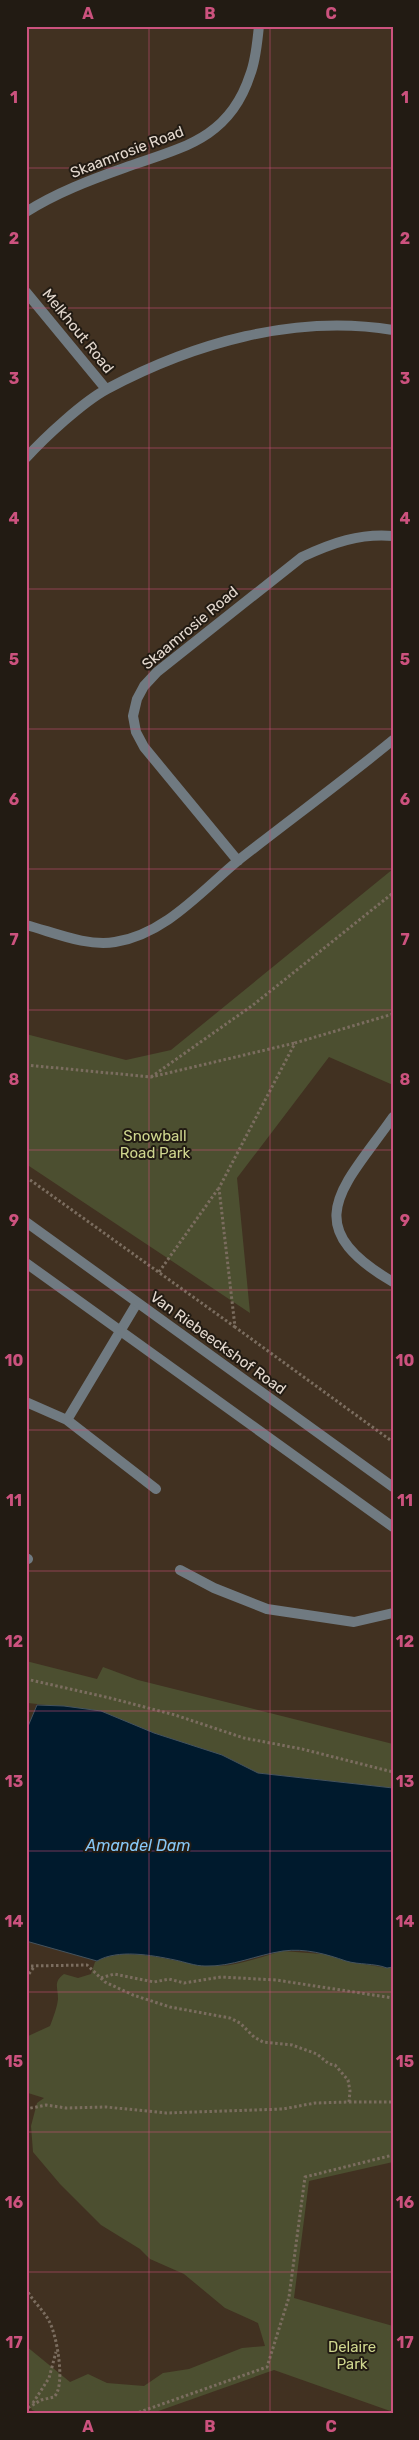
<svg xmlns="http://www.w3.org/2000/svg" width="419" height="2440" viewBox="0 0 419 2440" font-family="Rubik,sans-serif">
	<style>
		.green { fill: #4c4f30 }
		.water { fill: #001a2d; stroke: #44535e }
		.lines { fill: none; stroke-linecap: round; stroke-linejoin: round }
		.path { stroke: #7b6d5f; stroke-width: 3; stroke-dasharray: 2.5 2.5; stroke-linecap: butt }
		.minor { stroke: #707a81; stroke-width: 10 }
		.tertiary { stroke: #707a81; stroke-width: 10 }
		.grid { fill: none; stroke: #cc527e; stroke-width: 1; stroke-opacity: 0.55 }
		.labels { text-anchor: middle; stroke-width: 4; stroke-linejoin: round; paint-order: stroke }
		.street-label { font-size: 15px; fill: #e4d9cf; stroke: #221b13 }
		.park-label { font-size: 15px; fill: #cfd68e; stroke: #221b13 }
		.water-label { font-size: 16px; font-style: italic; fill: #87c8f7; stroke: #221b13 }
		.neatline { fill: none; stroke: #cc527e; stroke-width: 2 }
		.grid-label { font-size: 16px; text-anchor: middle; font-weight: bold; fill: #cc527e }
	</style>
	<rect width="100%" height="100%" fill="#413121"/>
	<path class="green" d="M 393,869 L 393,1085 L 329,1057 L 237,1178 L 250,1313 L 26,1164 L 26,1034 L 126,1060 L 171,1050 Z
		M 26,1661 L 97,1679 L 103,1667 L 138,1680 L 393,1744 L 393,1788 L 258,1773 L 222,1755 L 154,1733 L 101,1711 L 28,1703 L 26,1707 Z
		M 283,1951 L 334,1955 L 346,1961 L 387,1968 L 393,1967 L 393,2162 L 309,2181 L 294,2298 L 393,2326 L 393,2412 L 274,2370 L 150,2414 L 43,2414 L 32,2410 L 26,2396 L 26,2346 L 70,2382 L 88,2374 L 107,2383 L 144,2386 L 163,2373 L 189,2369 L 242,2348 L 265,2346 L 258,2323 L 225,2308 L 184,2274 L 150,2259 L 140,2249 L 101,2225 L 60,2184 L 33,2152 L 31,2126 L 37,2103 L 44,2098 L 28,2093 L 26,2089 L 29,2083 L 26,2072 L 26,2037 L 50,2026 C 53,2018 57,2008 58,1999 C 58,1987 53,1982 64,1974 L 78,1978 L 91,1974 L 95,1962 C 131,1942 181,1967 220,1966 C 240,1965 263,1956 283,1951 Z"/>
	<path class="water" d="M 37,1705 L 64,1706 L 101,1711 L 154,1733 L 222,1755 L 258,1773 L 393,1788 L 393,1967 L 387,1968 C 374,1963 359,1965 346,1961 C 326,1954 305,1948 283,1951 C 256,1955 232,1967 205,1966 C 195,1966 185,1962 175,1960 C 151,1955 118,1949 97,1961 L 26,1941 L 26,1731 Z"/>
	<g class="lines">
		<path class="path" d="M 393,1014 L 295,1043 L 219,1188 L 235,1327 L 393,1442
			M 26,1065 L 151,1077 L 295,1043
			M 151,1077 L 253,1005 L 393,893
			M 26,1177 L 235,1327
			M 159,1272 L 218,1189
			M 26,1679 L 110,1698 L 175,1715 L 244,1738 L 302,1749 L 393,1772
			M 26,1966 L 87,1965 L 105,1982 L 133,1995 L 170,2007 L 230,2018 L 240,2023 L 254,2037 L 263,2042 L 292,2045 L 317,2054 L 329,2064 L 335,2065 L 348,2080 L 350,2091 L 349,2102 L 315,2103 L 283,2109 L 166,2113 L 106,2107 L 66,2108 L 46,2105 L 26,2109
			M 26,1978 L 34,1967
			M 101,1978 L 114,1974 L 154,1982 L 169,1979 L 184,1983 L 221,1977 L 276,1980 L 393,1998
			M 349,2102 L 393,2102
			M 26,2288 C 31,2300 43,2309 49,2321 C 57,2335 66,2386 54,2397 L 41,2400 L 26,2409
			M 33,2403 L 49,2378 L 56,2352
			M 134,2414 L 267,2367 L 289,2297 L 305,2177 L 393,2155"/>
		<path class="minor" d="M 26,212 C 56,193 90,180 124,168 C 180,148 229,140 250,75 C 256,60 257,43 259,26
			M 26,292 L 106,389
			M 26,458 C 45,437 83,402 107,389 C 193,343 295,314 393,330
			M 238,861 L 144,747 L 136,732 L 133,716 L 137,699 L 144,686 L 157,672 L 302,557 C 332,543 360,533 393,536
			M 26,925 C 53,932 87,947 115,942 C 166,934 202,890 240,859 C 291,819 343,781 393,740
			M 393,1117 C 344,1187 295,1225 393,1282
			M 26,1402 L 67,1420 L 156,1489
			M 67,1420 L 137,1303
			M 26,1558 L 28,1559
			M 180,1570 L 214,1588 L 267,1609 L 354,1622 L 393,1613"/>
		<path class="tertiary" d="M 26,1222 L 393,1487
			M 26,1263 L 393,1527"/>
	</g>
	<path class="grid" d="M 149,26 L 149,2414M 270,26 L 270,2414M 26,168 L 393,168M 26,308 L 393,308M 26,448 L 393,448M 26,589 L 393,589M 26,729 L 393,729M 26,869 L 393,869M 26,1010 L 393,1010M 26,1150 L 393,1150M 26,1290 L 393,1290M 26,1430 L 393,1430M 26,1571 L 393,1571M 26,1711 L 393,1711M 26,1851 L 393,1851M 26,1992 L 393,1992M 26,2132 L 393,2132M 26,2272 L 393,2272"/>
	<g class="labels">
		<g class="street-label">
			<text transform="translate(127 152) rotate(-21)" y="5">Skaamrosie Road</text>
			<text transform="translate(78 331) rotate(51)" y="5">Melkhout Road</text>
			<text transform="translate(190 628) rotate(-40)" y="5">Skaamrosie Road</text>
			<text transform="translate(218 1343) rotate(36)" y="5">Van Riebeeckshof Road</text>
		</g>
		<g class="park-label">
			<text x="155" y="1141">Snowball<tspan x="155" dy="17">Road Park</tspan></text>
			<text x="352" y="2352">Delaire<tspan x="352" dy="17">Park</tspan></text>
		</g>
		<g class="water-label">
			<text x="138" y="1851">Amandel Dam</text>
		</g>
	</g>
	<rect width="419" height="2440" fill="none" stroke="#221b13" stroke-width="55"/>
	<rect x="28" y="28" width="364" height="2384" class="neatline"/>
	<g class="grid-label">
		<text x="88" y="19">A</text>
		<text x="210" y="19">B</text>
		<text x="331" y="19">C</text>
		<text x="14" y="103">1</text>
		<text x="405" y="103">1</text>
		<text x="14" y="244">2</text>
		<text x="405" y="244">2</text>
		<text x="14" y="384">3</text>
		<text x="405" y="384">3</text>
		<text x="14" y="524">4</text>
		<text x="405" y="524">4</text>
		<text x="14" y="665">5</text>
		<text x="405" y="665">5</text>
		<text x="14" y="805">6</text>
		<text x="405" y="805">6</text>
		<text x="14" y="945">7</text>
		<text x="405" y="945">7</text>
		<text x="14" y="1085">8</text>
		<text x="405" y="1085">8</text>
		<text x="14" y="1226">9</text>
		<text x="405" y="1226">9</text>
		<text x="14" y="1366">10</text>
		<text x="405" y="1366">10</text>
		<text x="14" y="1506">11</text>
		<text x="405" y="1506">11</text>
		<text x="14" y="1647">12</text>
		<text x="405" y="1647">12</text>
		<text x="14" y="1787">13</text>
		<text x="405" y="1787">13</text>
		<text x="14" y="1927">14</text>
		<text x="405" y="1927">14</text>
		<text x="14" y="2067">15</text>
		<text x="405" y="2067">15</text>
		<text x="14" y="2208">16</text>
		<text x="405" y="2208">16</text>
		<text x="14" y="2348">17</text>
		<text x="405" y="2348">17</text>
		<text x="88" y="2432">A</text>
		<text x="210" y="2432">B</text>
		<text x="331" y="2432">C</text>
	</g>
</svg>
